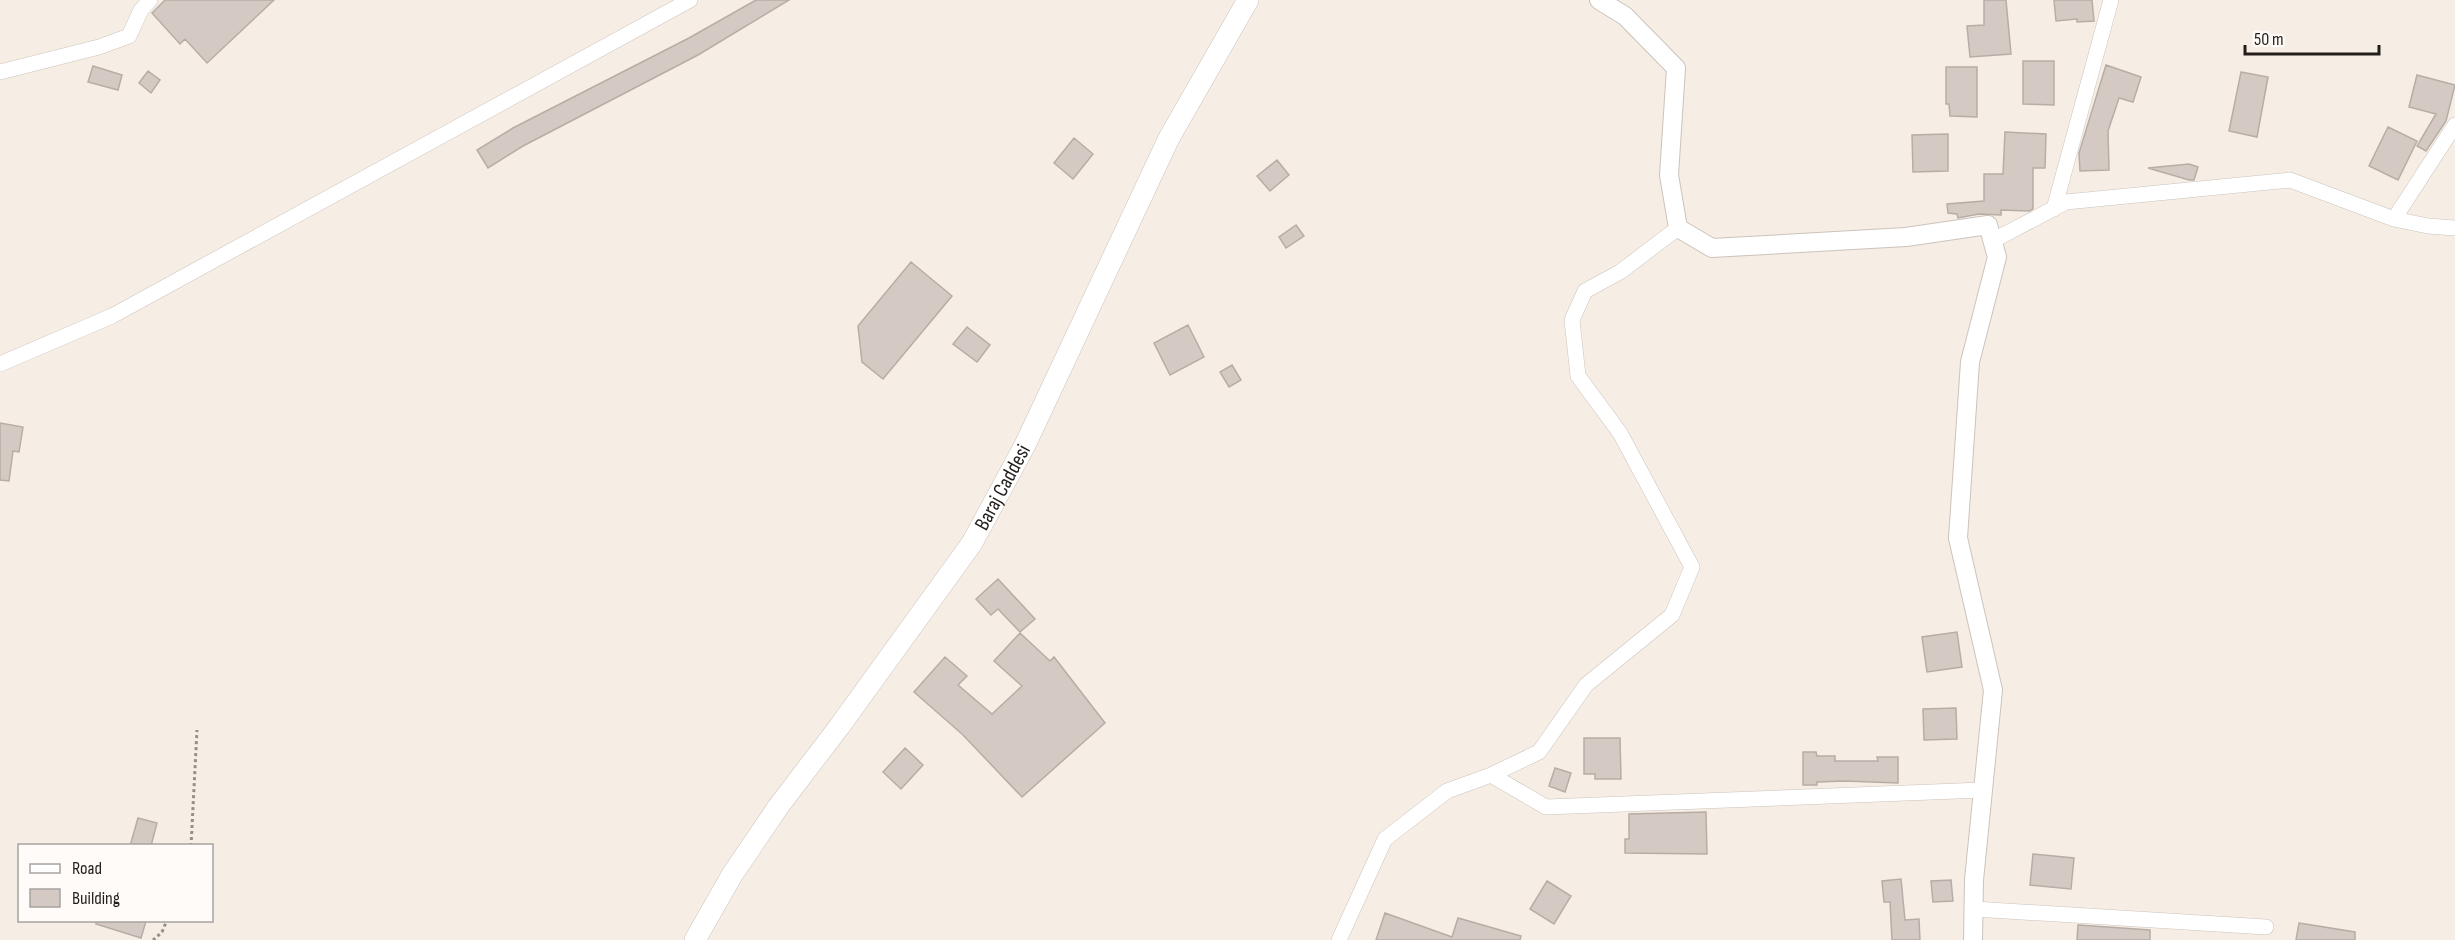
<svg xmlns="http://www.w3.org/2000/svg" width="2455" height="940" viewBox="0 0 2455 940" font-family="'Sofia Sans Condensed',sans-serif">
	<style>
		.building { fill: #d4cac3; stroke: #b7ada6; stroke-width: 1.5 }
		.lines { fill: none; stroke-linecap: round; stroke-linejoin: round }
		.minor-casing { stroke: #ccc3bc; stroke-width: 16 }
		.tertiary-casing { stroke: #ccc3bc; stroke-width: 20 }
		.secondary-casing { stroke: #ccc3bc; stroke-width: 22 }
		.path { stroke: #958f89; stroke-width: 3; stroke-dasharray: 3 3; stroke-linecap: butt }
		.minor { stroke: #fff; stroke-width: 15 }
		.tertiary { stroke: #fff; stroke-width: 18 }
		.secondary { stroke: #fff; stroke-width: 21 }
		.labels { text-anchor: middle; stroke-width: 4.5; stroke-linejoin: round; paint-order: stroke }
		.street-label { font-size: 21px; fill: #221e1c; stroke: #fffbf8 }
	</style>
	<rect width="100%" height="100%" fill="#f6ede5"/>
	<path class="building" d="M 165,0 L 274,0 L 207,63 L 185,39 L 180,44 L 152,13 Z
		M 756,0 L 789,0 L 698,55 L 523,146 L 488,168 L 477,150 L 513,128 L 689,38 Z
		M 1984,0 L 2006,0 L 2011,54 L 1970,57 L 1967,26 L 1984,25 Z
		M 2054,0 L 2092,0 L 2094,21 L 2077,22 L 2077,19 L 2056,21 Z
		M 2023,61 L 2054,61 L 2054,105 L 2023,104 Z
		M 2106,65 L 2141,77 L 2133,102 L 2119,98 L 2108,131 L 2109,170 L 2080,171 L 2079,153 Z
		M 93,66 L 122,75 L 118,90 L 88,82 Z
		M 1946,67 L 1977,67 L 1977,117 L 1950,116 L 1949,104 L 1946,104 Z
		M 148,71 L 160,80 L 151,93 L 139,83 Z
		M 2241,72 L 2268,77 L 2257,137 L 2229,131 Z
		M 2417,75 L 2455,85 L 2446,121 L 2426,151 L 2417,146 L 2436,114 L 2409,107 Z
		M 2388,127 L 2417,141 L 2398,180 L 2369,166 Z
		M 2005,132 L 2046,134 L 2045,168 L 2033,168 L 2033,209 L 2029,211 L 2001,210 L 2001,215 L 1979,214 L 1958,218 L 1957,214 L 1948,213 L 1947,204 L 1984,201 L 1984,174 L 2003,174 Z
		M 1948,134 L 1948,171 L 1913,172 L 1912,135 Z
		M 1074,138 L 1093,154 L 1073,179 L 1054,163 Z
		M 1277,160 L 1289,175 L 1270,191 L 1257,176 Z
		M 2189,164 L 2198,167 L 2194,180 L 2189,180 L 2148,168 Z
		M 1296,225 L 1304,236 L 1286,248 L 1279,237 Z
		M 911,262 L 952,296 L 883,379 L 862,362 L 858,326 Z
		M 1188,325 L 1204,357 L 1170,375 L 1154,343 Z
		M 967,327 L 990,345 L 977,362 L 953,344 Z
		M 1232,365 L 1241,380 L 1229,387 L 1220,372 Z
		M 0,423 L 23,427 L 19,452 L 13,451 L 9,481 L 0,480 Z
		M 998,579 L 1035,619 L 1020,632 L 998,609 L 991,615 L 976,599 Z
		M 1957,632 L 1962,667 L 1927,672 L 1922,637 Z
		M 1020,633 L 1050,661 L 1054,657 L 1105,723 L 1022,797 L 962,734 L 914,692 L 945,657 L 967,676 L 958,685 L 992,714 L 1022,686 L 994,661 Z
		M 1956,708 L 1957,739 L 1924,740 L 1923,709 Z
		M 1584,738 L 1620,738 L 1621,779 L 1595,779 L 1595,774 L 1584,774 Z
		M 905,748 L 923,765 L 901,789 L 883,772 Z
		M 1803,752 L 1816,752 L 1817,756 L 1835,756 L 1835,761 L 1878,761 L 1877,757 L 1898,757 L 1898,783 L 1845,781 L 1817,782 L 1817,785 L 1803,785 Z
		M 1555,768 L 1571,773 L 1565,792 L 1549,786 Z
		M 1706,812 L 1707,854 L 1625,853 L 1625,839 L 1629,839 L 1629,814 Z
		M 138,818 L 157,823 L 151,846 L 130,846 Z
		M 2033,854 L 2074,858 L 2071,889 L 2030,885 Z
		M 1901,879 L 1905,920 L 1919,919 L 1920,940 L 1892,940 L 1890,902 L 1884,902 L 1882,881 Z
		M 1951,880 L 1953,901 L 1933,902 L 1931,881 Z
		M 1547,881 L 1571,896 L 1554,924 L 1530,909 Z
		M 1385,913 L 1452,937 L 1458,918 L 1521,936 L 1520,940 L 1376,940 Z
		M 96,921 L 146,921 L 141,938 L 96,924 Z
		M 2299,923 L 2355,932 L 2355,940 L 2296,940 Z
		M 2078,925 L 2150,930 L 2150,940 L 2077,940 Z"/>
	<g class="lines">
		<defs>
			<path id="minor" d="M 0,72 L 99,47 L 129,36 L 141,10 L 150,0
				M 2054,209 L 2111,0
				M 2394,219 L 2428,226 L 2455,228
				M 1992,241 L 2066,202 L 2290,180 L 2394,219 L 2455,125
				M 0,364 L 112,316 L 690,0
				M 1491,775 L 1546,807 L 1983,790
				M 1974,909 L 2266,927
				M 1339,940 L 1385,839 L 1447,791 L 1491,775 L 1539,752 L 1586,685 L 1672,615 L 1692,567 L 1620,433 L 1578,376 L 1572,320 L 1585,291 L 1620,272 L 1678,228"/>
			<path id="tertiary" d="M 1599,0 L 1625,16 L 1676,68 L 1669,175 L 1678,228 L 1712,248 L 1906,237 L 1988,225 L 1997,257 L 1970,362 L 1958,538 L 1993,690 L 1974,880 L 1973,940"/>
			<g id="secondary">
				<path id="s1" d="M 695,940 L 732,875 L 778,807 L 839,727 L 972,543 L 1025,445 L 1169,138 L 1248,0"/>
			</g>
		</defs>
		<use href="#minor" class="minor-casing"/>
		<use href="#tertiary" class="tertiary-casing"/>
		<use href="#secondary" class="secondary-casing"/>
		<path class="path" d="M 191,846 L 197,730
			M 153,940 L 162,932 L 167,920"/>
		<use href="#minor" class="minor"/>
		<use href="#tertiary" class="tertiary"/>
		<use href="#secondary" class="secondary"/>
	</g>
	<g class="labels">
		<g class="street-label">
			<text dy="7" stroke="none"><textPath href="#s1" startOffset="548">Baraj Caddesi</textPath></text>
		</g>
	</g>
	<rect x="18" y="844" width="195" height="78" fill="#fffbf8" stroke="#a7a3a0" stroke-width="1.5"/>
	<rect x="30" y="864" width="30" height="9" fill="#ffffff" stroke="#a7a3a0" stroke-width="1.5"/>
	<text x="72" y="874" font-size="18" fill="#221e1c">Road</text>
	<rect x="30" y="889" width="30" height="18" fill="#d4cac3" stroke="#a7a3a0" stroke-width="1.5"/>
	<text x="72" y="904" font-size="18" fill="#221e1c">Building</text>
	<path d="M2245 45v9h134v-9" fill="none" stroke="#221e1c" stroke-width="3"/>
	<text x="2254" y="45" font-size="18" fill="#221e1c" stroke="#fffbf8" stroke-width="4.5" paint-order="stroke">50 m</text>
</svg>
